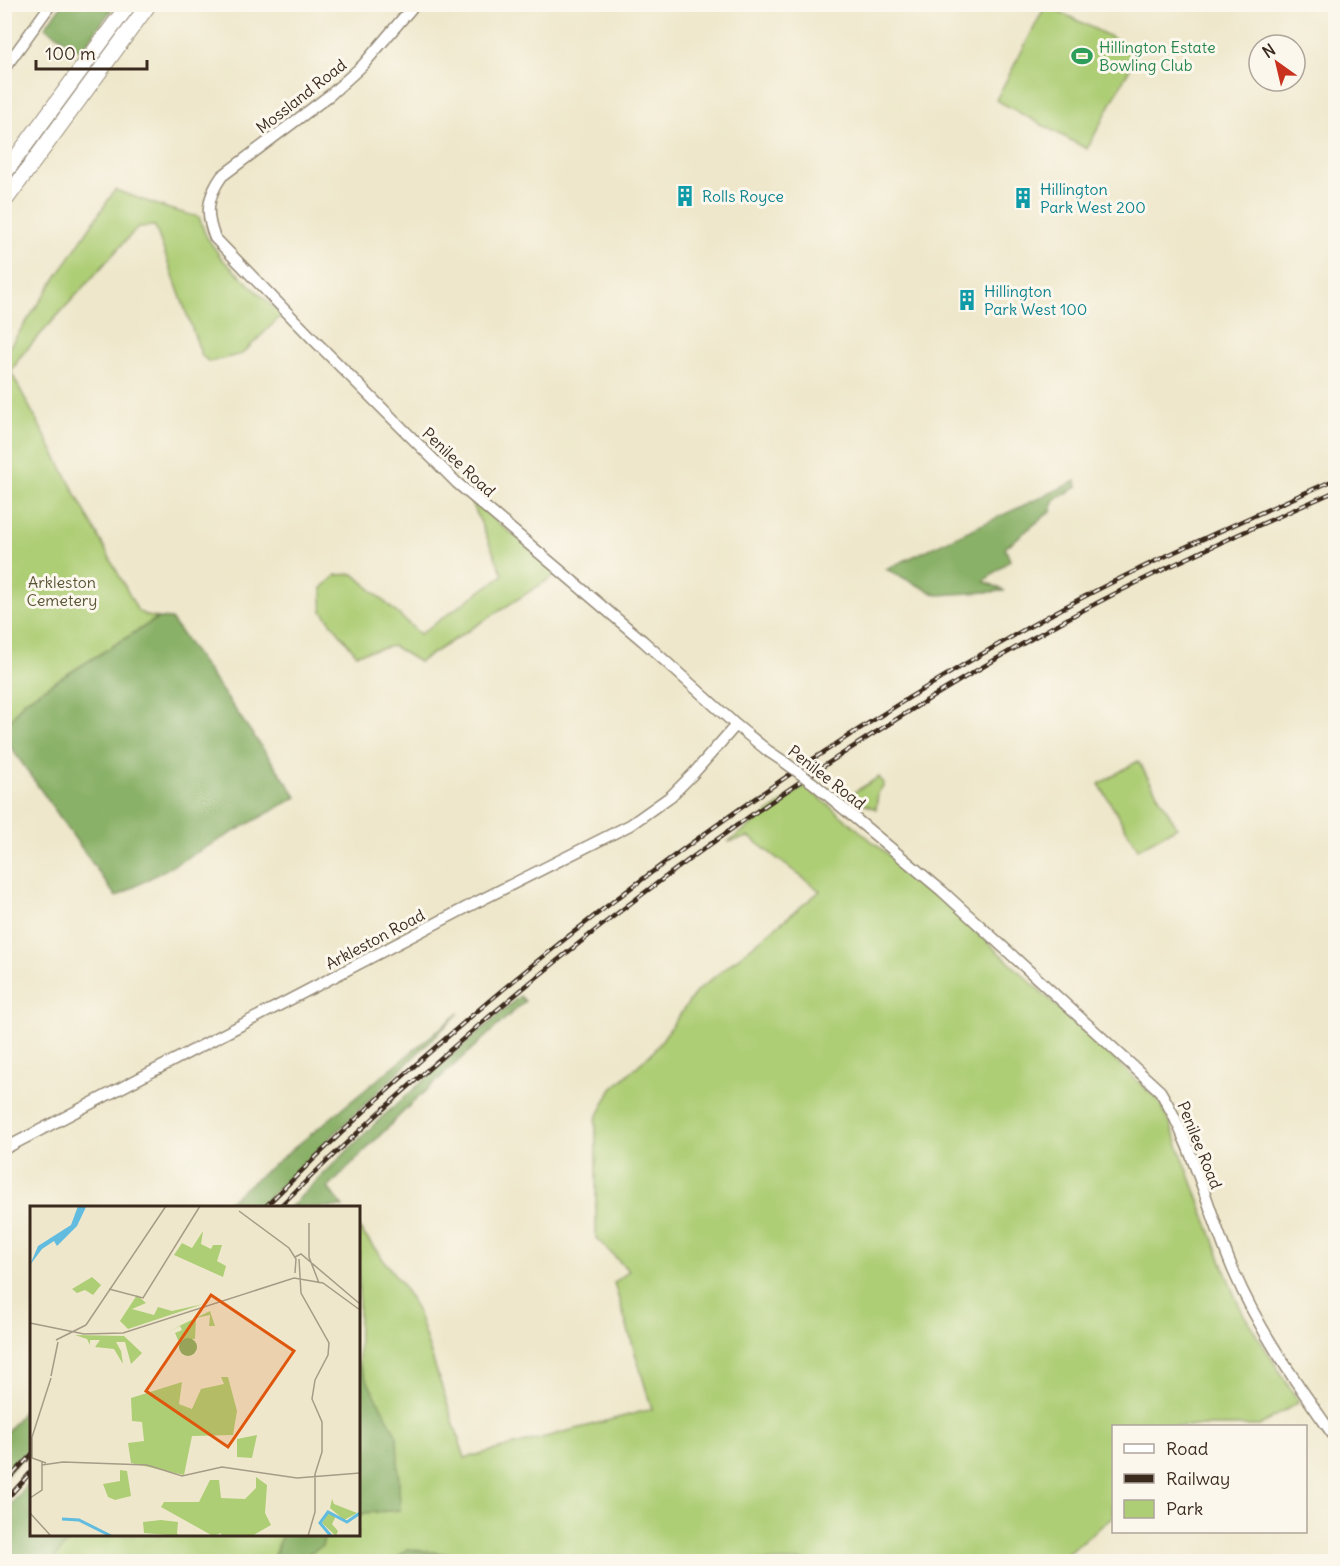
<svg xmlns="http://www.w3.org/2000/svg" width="1340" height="1566" viewBox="0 0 1340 1566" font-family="Delius,sans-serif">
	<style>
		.green { fill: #aece76; stroke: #747c4a; stroke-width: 1.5 }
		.forest { fill: #8ab167; stroke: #626e42; stroke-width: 1.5 }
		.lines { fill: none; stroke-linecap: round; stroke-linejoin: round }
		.tertiary-casing { stroke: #948874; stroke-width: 13 }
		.motorway-casing { stroke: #948874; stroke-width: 17 }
		.tertiary { stroke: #fff; stroke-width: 10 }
		.motorway { stroke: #fff; stroke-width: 15 }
		.rail-casing { stroke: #3b2a1e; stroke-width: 4.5 }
		.rail { stroke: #fbf7ec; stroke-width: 2; stroke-dasharray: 7; stroke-linecap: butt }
		.tertiary-bridge-casing { stroke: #948874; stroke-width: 13; stroke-linecap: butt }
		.tertiary-bridge { stroke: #fff; stroke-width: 10 }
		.labels { text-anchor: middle; stroke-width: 6; stroke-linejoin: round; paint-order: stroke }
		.leisure-label { font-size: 16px; fill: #27864d; stroke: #fbf7ec; text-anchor: start }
		.street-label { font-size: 16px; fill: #3b2a1e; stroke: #fbf7ec }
		.culture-label { font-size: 16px; fill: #0d838f; stroke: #fbf7ec; text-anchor: start }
		.park-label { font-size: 16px; fill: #585334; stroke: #fbf7ec }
		.inset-river { fill: none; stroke: #62bcdf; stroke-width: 3 }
		.inset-road { fill: none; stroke: #a69b86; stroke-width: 1.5 }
		.view { fill: #df570d; fill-opacity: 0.15; stroke: #df570d; stroke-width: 3 }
		.inset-edge { fill: none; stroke: #3b2a1e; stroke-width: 3 }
	</style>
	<rect width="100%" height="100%" fill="#fbf7ec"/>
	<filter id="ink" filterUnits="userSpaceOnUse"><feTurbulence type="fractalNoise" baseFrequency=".0167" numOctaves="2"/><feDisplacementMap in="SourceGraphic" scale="12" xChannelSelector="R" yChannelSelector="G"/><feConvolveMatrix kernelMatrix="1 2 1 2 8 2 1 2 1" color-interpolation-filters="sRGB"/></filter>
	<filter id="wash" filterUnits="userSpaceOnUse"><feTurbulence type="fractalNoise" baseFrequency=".008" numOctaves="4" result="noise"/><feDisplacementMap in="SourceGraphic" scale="24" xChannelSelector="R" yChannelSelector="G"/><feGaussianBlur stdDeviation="1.35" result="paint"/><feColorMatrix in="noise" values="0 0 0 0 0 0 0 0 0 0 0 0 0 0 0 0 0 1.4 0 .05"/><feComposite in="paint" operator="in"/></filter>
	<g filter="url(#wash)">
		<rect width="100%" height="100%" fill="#eee7cb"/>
		<path class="green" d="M 1046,5 L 1139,51 L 1087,149 L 996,100 Z
			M 115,190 L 169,209 L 199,217 L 206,236 L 222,259 L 282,315 L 242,354 L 209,362 L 202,356 L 155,226 L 138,227 L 20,357 L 11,372 L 138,611 L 147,616 L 158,618 L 24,701 L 5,728 L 4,381 L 10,372 L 6,352 Z
			M 471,500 L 559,573 L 419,662 L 393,646 L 356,654 L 322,611 L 322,588 L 336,575 L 354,574 L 420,634 L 503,575 Z
			M 1138,761 L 1177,827 L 1138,849 L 1099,784 Z
			M 879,777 L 884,785 L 878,793 L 876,809 L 846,797 Z
			M 805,786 L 929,888 L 1158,1100 L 1169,1121 L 1234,1294 L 1244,1315 L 1299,1402 L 1259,1426 L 1114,1426 L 1113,1517 L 1058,1561 L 33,1562 L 53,1535 L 358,1534 L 359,1228 L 401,1283 L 416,1308 L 465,1458 L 652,1409 L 614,1283 L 629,1271 L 596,1238 L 596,1119 L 612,1089 L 654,1051 L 696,992 L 820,891 L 749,837 L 728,842 Z"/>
		<path class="forest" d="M 62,5 L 62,4 L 115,5 L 81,51 L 45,27 Z
			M 1076,481 L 1077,487 L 1053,501 L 1052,510 L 1005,548 L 1010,560 L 984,581 L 1005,591 L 937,595 L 886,569 Z
			M 158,618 L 171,619 L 297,797 L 116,897 L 5,739 L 5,728 L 24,701 Z
			M 520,996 L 525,1001 L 410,1105 L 328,1188 L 343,1207 L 290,1207 L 382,1117 Z
			M 459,1013 L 259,1207 L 221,1207 L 228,1202 Z
			M 358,1363 L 397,1436 L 400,1510 L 364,1513 L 359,1516 Z
			M 31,1402 L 31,1447 L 5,1477 L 5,1434 Z
			M 31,1481 L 32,1534 L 74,1535 L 52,1561 L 5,1561 L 5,1511 Z
			M 282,1535 L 282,1534 L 325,1535 L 322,1546 L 296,1561 L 272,1561 Z
			M 407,1549 L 456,1555 L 456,1561 L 394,1561 Z"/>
	</g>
	<g filter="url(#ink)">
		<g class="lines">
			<defs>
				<path id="tertiary" d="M 415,4 L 363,65 L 330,95 L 222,176 C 207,197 205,214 215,238 L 309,335 L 457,483 L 643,641 L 736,725 L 768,751 L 783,761
					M 4,69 L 51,4
					M 813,783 L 942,891 L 1160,1091 C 1193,1144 1209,1214 1234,1272 C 1260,1333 1298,1385 1336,1439
					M 4,1149 L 475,903 L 630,825 L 671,796 L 693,774 L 736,725"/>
				<path id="motorway" d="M 4,174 L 129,4
					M 4,202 L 149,4"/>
			</defs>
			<use href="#tertiary" class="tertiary-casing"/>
			<use href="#motorway" class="motorway-casing"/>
			<use href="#tertiary" class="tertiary"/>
			<use href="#motorway" class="motorway"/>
			<defs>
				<path id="rail" d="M 264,1208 C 497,974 764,774 1052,614 C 1143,564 1240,522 1336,479
					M 278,1208 C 512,980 771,783 1056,625 C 1146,575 1241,533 1336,491
					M 4,1484 L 32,1454
					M 4,1502 L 32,1471"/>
			</defs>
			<use href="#rail" class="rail-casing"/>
			<use href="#rail" class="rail"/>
			<defs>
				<path id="tertiary-bridge" d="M 783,761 L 813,783"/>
			</defs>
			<use href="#tertiary-bridge" class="tertiary-bridge-casing"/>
			<use href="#tertiary-bridge" class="tertiary-bridge"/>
		</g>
	</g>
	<defs>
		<symbol id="stadium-bare" viewBox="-9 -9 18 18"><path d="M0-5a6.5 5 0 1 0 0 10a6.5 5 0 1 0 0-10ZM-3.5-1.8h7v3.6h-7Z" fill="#2e9e5b" stroke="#fbf7ec" stroke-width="2.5" paint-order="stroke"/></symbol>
		<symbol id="building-bare" viewBox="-9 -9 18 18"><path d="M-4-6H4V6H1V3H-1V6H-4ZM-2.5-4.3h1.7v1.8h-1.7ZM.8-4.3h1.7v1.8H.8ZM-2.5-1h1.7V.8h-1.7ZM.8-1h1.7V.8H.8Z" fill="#0f9aa8" stroke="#fbf7ec" stroke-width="2.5" paint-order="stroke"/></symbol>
	</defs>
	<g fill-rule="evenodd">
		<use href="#stadium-bare" x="1067" y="41" width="30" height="30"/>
		<use href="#building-bare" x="670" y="181" width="30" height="30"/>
		<use href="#building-bare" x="1008" y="183" width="30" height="30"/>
		<use href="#building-bare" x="952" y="285" width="30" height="30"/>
	</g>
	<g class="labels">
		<g class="leisure-label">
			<text x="1099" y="53">Hillington Estate<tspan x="1099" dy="18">Bowling Club</tspan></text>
		</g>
		<g class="street-label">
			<text transform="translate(301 96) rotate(-38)" y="6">Mossland Road</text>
			<text transform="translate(459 462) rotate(43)" y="6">Penilee Road</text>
			<text transform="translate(827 777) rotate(38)" y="6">Penilee Road</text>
			<text transform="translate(375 939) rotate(-28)" y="6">Arkleston Road</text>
			<text transform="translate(1200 1145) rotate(68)" y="6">Penilee Road</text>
		</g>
		<g class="culture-label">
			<text x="1040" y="195">Hillington<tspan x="1040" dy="18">Park West 200</tspan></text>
			<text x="702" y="202">Rolls Royce</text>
			<text x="984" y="297">Hillington<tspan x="984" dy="18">Park West 100</tspan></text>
		</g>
		<g class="park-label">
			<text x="62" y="588">Arkleston<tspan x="62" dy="18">Cemetery</tspan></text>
		</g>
	</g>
	<g transform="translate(30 1206)">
		<rect width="330" height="330" fill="#eee7cb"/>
		<path d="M 173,25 L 171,38 L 181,43 L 183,39 L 192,39 L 187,55 L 196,60 L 193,71 L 144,49 L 152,37 L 162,42 ZM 62,71 L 71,79 L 63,89 L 55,84 L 47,87 L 42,83 ZM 107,89 L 116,97 L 102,103 L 124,109 L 128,101 L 142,105 L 173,98 L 98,123 L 90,115 ZM 180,105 L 185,120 L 179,120 L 180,109 L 166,112 L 165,133 L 148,134 L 145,127 L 152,124 L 150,120 L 139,125 ZM 45,129 L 94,130 L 112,147 L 101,158 L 95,136 L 86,136 L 91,145 L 93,158 L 84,143 L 65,141 L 70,134 L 60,134 L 60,139 L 57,133 ZM 191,171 L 198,171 L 207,205 L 203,229 L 162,230 L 154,269 L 101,257 L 98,237 L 114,235 L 112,216 L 102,215 L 101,192 L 152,176 L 149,198 L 162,203 L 171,183 L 194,178 ZM 227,229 L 222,252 L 207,251 L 207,233 ZM 90,264 L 97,265 L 101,290 L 85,294 L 78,291 L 73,278 L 90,275 ZM 226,271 L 237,279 L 235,307 L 241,319 L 222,330 L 192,330 L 191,327 L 183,330 L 131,301 L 134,296 L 169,296 L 180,274 L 189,274 L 191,292 L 215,293 L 226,282 ZM 302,293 L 304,298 L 327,307 L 314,314 L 300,302 ZM 299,306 L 306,310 L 302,318 L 308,325 L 306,330 L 292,317 ZM 131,314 L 148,316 L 147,328 L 151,330 L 114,327 L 113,316 Z" fill="#aece76"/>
		<path d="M149 141a9 9 0 1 1 18 0a9 9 0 1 1-18 0Z" fill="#8ab167"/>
		<path d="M 48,0 L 56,1 L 47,20 L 27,40 L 24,35 L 12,43 L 0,59 L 8,40 L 41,19 Z" fill="#62bcdf"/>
		<path class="inset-river" d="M 32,313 L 49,314 L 81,330M 301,330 L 290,317 L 298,306 L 317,316 L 330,307"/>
		<path class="inset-road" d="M 209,5 L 259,42 L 266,53 L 265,67M 279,17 L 279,51 L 289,77M 265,51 L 271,48 L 330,98M 269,53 L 271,87 L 299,137 L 298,149 L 285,174M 79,83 L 113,92 L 170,0M 0,117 L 54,128 L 93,127 L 264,72 L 293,77 L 330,104M 56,119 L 136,0M 26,134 L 56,119M 21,170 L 28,136M 16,257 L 2,252 L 2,231 L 21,172M 12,259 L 33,256 L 117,259 L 152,270 L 192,261 L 267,272 L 330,267M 0,292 L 12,284 L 12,256M 0,307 L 21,330M 278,330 L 285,306 L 285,268 L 292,246 L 292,216 L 282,193 L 285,174"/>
		<path class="view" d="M 181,89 L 264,145 L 198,241 L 116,185 Z"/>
		<rect width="330" height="330" class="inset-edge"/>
	</g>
	<rect width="1340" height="1566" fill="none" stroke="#fbf7ec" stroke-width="24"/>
	<rect x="1112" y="1425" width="195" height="108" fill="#fbf7ec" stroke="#aea59a" stroke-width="1.5"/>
	<rect x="1124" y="1444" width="30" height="9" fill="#ffffff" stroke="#aea59a" stroke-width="1.5"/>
	<text x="1166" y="1455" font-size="18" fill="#3b2a1e">Road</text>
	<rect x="1124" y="1474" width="30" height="9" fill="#3b2a1e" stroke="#aea59a" stroke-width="1.5"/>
	<text x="1166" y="1485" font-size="18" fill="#3b2a1e">Railway</text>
	<rect x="1124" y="1500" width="30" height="18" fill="#aece76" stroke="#aea59a" stroke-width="1.5"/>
	<text x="1166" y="1515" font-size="18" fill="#3b2a1e">Park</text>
	<g transform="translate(1277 63) rotate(326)"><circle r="28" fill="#fbf7ec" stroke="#aea59a" stroke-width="1.5"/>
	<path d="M0-4.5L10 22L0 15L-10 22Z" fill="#c8321e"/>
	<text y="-9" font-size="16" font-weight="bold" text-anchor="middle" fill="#3b2a1e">N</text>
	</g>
	<path d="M36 60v9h111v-9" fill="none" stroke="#3b2a1e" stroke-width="3"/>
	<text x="45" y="60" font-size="18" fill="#3b2a1e" stroke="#fbf7ec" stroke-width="4.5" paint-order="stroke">100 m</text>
</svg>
